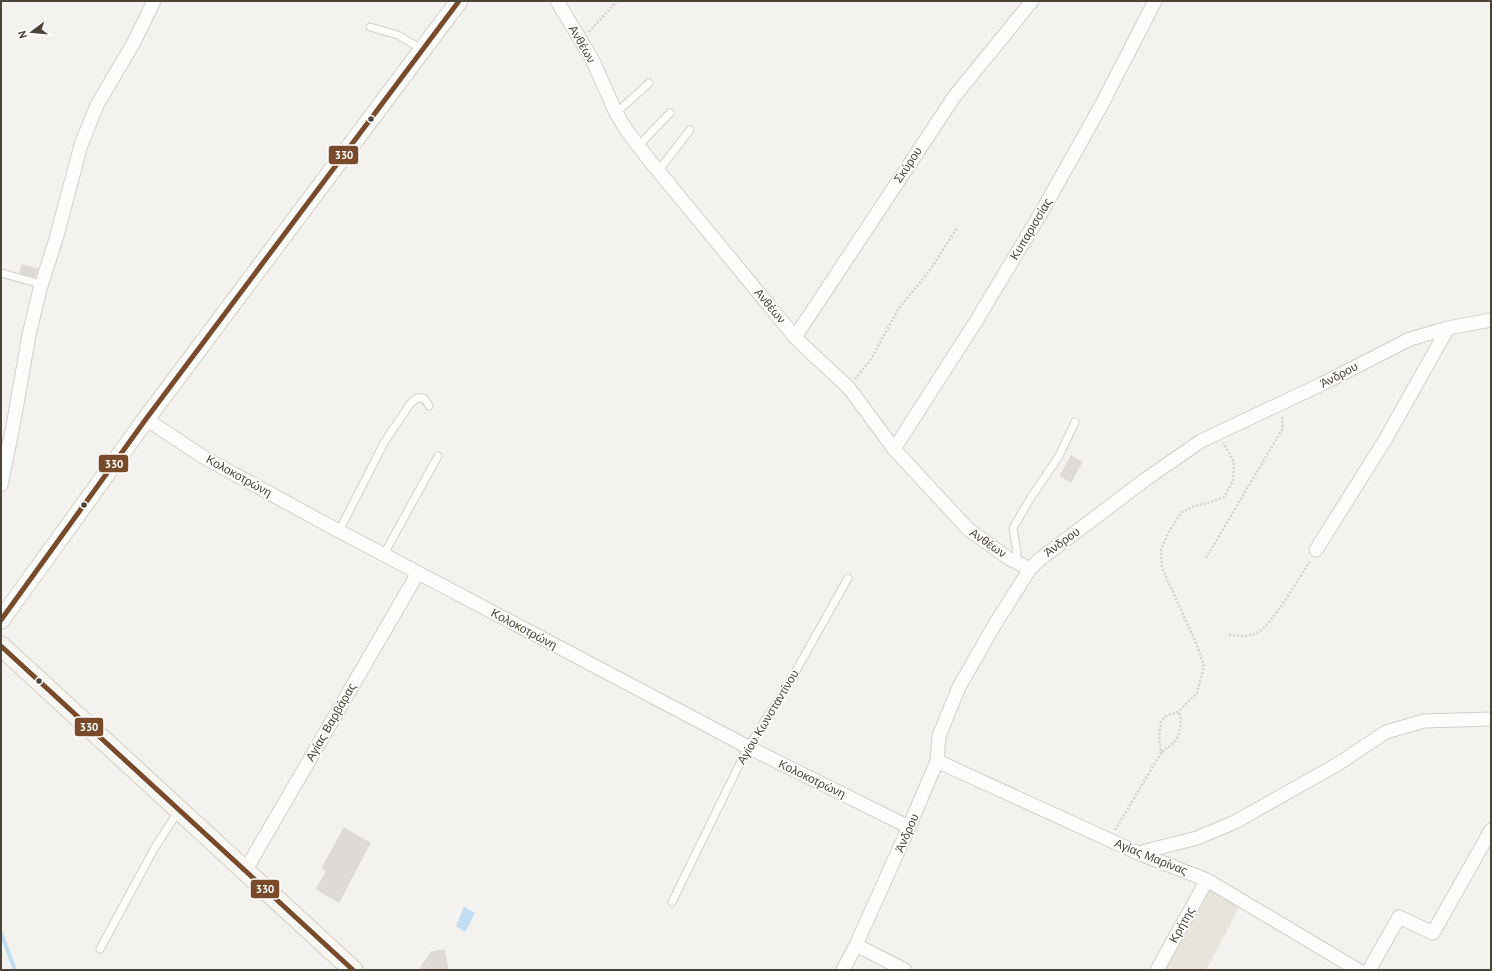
<svg xmlns="http://www.w3.org/2000/svg" width="1492" height="971" viewBox="0 0 1492 971" font-family="'PT Sans',sans-serif">
	<style>
		.residential { fill: #e7e4dc }
		.water { fill: #c0ddf1 }
		.lines { fill: none; stroke-linecap: round; stroke-linejoin: round }
		.stream { stroke: #c0ddf1; stroke-width: 4 }
		.building { fill: #dedbd6; stroke: #dcd9d4 }
		.service-casing { stroke: #d2d0cb; stroke-width: 9 }
		.minor-casing { stroke: #d2d0cb; stroke-width: 15 }
		.tertiary-casing { stroke: #d2d0cb; stroke-width: 19 }
		.secondary-casing { stroke: #d3cfc5; stroke-width: 21 }
		.path { stroke: #d3d2cc; stroke-width: 2.5; stroke-dasharray: 2 2; stroke-linecap: butt }
		.service { stroke: #fdfdfc; stroke-width: 7 }
		.minor { stroke: #fdfdfc; stroke-width: 13 }
		.tertiary { stroke: #fdfdfc; stroke-width: 17 }
		.secondary { stroke: #f7f6f1; stroke-width: 19 }
		.bus-1-casing { stroke: #fff; stroke-width: 8 }
		.bus-1 { stroke: #7a4b2a; stroke-width: 5 }
		.bus-dot { fill: #4b4439; stroke: #fff; stroke-width: 1.5 }
		.labels { text-anchor: middle; stroke-width: 3.5; stroke-linejoin: round; paint-order: stroke }
		.street-label { font-size: 12px; fill: #4b4439; stroke: #fff }
		.line-badge { stroke: #fff; stroke-width: 1.5 }
		.badge-label { font-size: 11px; text-anchor: middle; font-weight: bold; fill: #fff }
	</style>
	<rect width="100%" height="100%" fill="#f4f2ee"/>
	<path class="residential" d="M 1211,884 L 1243,900 L 1206,970 L 1164,970 Z"/>
	<path class="water" d="M 464,907 L 475,913 L 465,932 L 456,926 Z"/>
	<g class="lines">
		<path class="stream" d="M 1,933 L 15,970"/>
	</g>
	<path class="building" d="M 22,265 L 38,269 L 35,277 L 20,273 Z
		M 1071,456 L 1082,462 L 1071,482 L 1060,476 Z
		M 344,828 L 370,843 L 339,902 L 316,889 L 327,871 L 322,868 Z
		M 444,950 L 448,970 L 419,970 L 431,952 Z"/>
	<g class="lines">
		<defs>
			<path id="service" d="M 370,27 L 398,35 L 423,50
				M 616,113 L 649,83
				M 638,146 L 670,113
				M 658,171 L 690,130
				M 1,273 L 41,284
				M 339,531 L 385,441 L 410,404 L 417,398 L 424,398 L 429,406
				M 384,554 L 438,456
				M 1016,561 L 1017,552 L 1013,528 L 1030,499 L 1059,456 L 1075,422
				M 672,902 L 748,747 L 792,678 L 848,578
				M 100,949 L 154,849 L 179,810"/>
			<path id="minor" d="M 557,1 L 592,59 L 616,113 L 627,131 L 650,161 L 795,337 L 806,348 L 849,388 L 894,449 L 968,529 L 1008,558 L 1030,569
				M 795,337 L 954,97 L 1032,1
				M 146,419 L 205,458 L 339,531 L 748,747 L 909,827
				M 894,449 L 975,323 L 1041,213 L 1102,104 L 1155,1
				M 1,485 L 13,426 L 29,335 L 40,289 L 56,239 L 81,145 L 97,105 L 134,42 L 154,1
				M 1316,550 L 1385,440 L 1448,328
				M 937,761 L 1138,853 L 1207,880 L 1358,970
				M 1138,853 L 1197,838 L 1235,822 L 1338,764 L 1386,732 L 1424,721 L 1491,719
				M 245,871 L 418,573
				M 856,945 L 905,970
				M 843,970 L 856,945 L 909,827 L 937,761 L 939,736 L 959,687 L 995,624 L 1030,569 L 1039,560 L 1146,479 L 1201,441 L 1322,384 L 1410,339 L 1448,328 L 1491,320
				M 1157,970 L 1207,880
				M 1369,970 L 1399,917 L 1433,933 L 1491,830"/>
			<path id="tertiary" d="M 1,620 L 146,419 L 459,1"/>
			<path id="secondary" d="M 1,646 L 353,970"/>
		</defs>
		<use href="#service" class="service-casing"/>
		<use href="#minor" class="minor-casing"/>
		<use href="#tertiary" class="tertiary-casing"/>
		<use href="#secondary" class="secondary-casing"/>
		<path class="path" d="M 589,32 L 617,1
			M 855,379 L 870,361 L 899,308 L 930,270 L 957,228
			M 1206,558 L 1283,428 L 1282,416
			M 1229,635 C 1238,636 1248,637 1257,633 C 1273,624 1299,578 1310,561
			M 1162,752 C 1172,743 1178,743 1180,727 C 1181,721 1182,718 1178,712
			M 1115,830 L 1161,753 L 1159,735 L 1161,722 L 1167,715 L 1178,712 L 1197,693 L 1204,666 L 1197,645 L 1162,568 L 1161,550 L 1168,533 L 1182,512 L 1194,506 L 1211,502 L 1224,497 L 1233,481 L 1234,462 L 1223,443"/>
		<use href="#service" class="service"/>
		<use href="#minor" class="minor"/>
		<use href="#tertiary" class="tertiary"/>
		<use href="#secondary" class="secondary"/>
		<defs>
			<path id="bus-1" d="M 1,620 L 146,419 L 459,1
				M 1,646 L 353,970"/>
		</defs>
		<use href="#bus-1" class="bus-1-casing"/>
		<use href="#bus-1" class="bus-1"/>
	</g>
	<g class="bus-dot">
		<circle cx="371" cy="119" r="3.5"/>
		<circle cx="84" cy="505" r="3.5"/>
		<circle cx="39" cy="681" r="3.5"/>
	</g>
	<g class="labels">
		<g class="street-label">
			<text transform="translate(582 44) rotate(60)" y="4">Ανθέων</text>
			<text transform="translate(908 165) rotate(-56)" y="4">Σκύρου</text>
			<text transform="translate(1031 229) rotate(-59)" y="4">Κυπαρισσίας</text>
			<text transform="translate(770 306) rotate(50)" y="4">Ανθέων</text>
			<text transform="translate(1339 375) rotate(-28)" y="4">Άνδρου</text>
			<text transform="translate(239 476) rotate(29)" y="4">Κολοκοτρώνη</text>
			<text transform="translate(1062 542) rotate(-36)" y="4">Άνδρου</text>
			<text transform="translate(988 543) rotate(35)" y="4">Ανθέων</text>
			<text transform="translate(524 629) rotate(28)" y="4">Κολοκοτρώνη</text>
			<text transform="translate(768 717) rotate(-59)" y="4">Αγίου Κωνσταντίνου</text>
			<text transform="translate(331 722) rotate(-60)" y="4">Αγίας Βαρβάρας</text>
			<text transform="translate(812 779) rotate(26)" y="4">Κολοκοτρώνη</text>
			<text transform="translate(907 833) rotate(-66)" y="4">Άνδρου</text>
			<text transform="translate(1151 857) rotate(22)" y="4">Αγίας Μαρίνας</text>
			<text transform="translate(1182 925) rotate(-61)" y="4">Κρήτης</text>
		</g>
	</g>
	<g class="line-badge">
		<rect x="328" y="145" width="31" height="20" rx="4" fill="#7a4b2a"/>
		<rect x="98" y="454" width="31" height="19" rx="4" fill="#7a4b2a"/>
		<rect x="74" y="717" width="30" height="20" rx="4" fill="#7a4b2a"/>
		<rect x="250" y="879" width="30" height="20" rx="4" fill="#7a4b2a"/>
	</g>
	<g class="badge-label">
		<text x="344" y="159">330</text>
		<text x="114" y="468">330</text>
		<text x="89" y="731">330</text>
		<text x="265" y="893">330</text>
	</g>
	<rect width="1492" height="971" fill="none" stroke="#4b4439" stroke-width="4"/>
	<g transform="translate(32 32) rotate(254)" stroke="#ffffff" stroke-width="3" paint-order="stroke">
	<path d="M0-3L7 15L0 10L-7 15Z" fill="#4b4439"/>
	<text y="-6" font-size="11" font-weight="bold" text-anchor="middle" fill="#4b4439">N</text>
	</g>
</svg>
